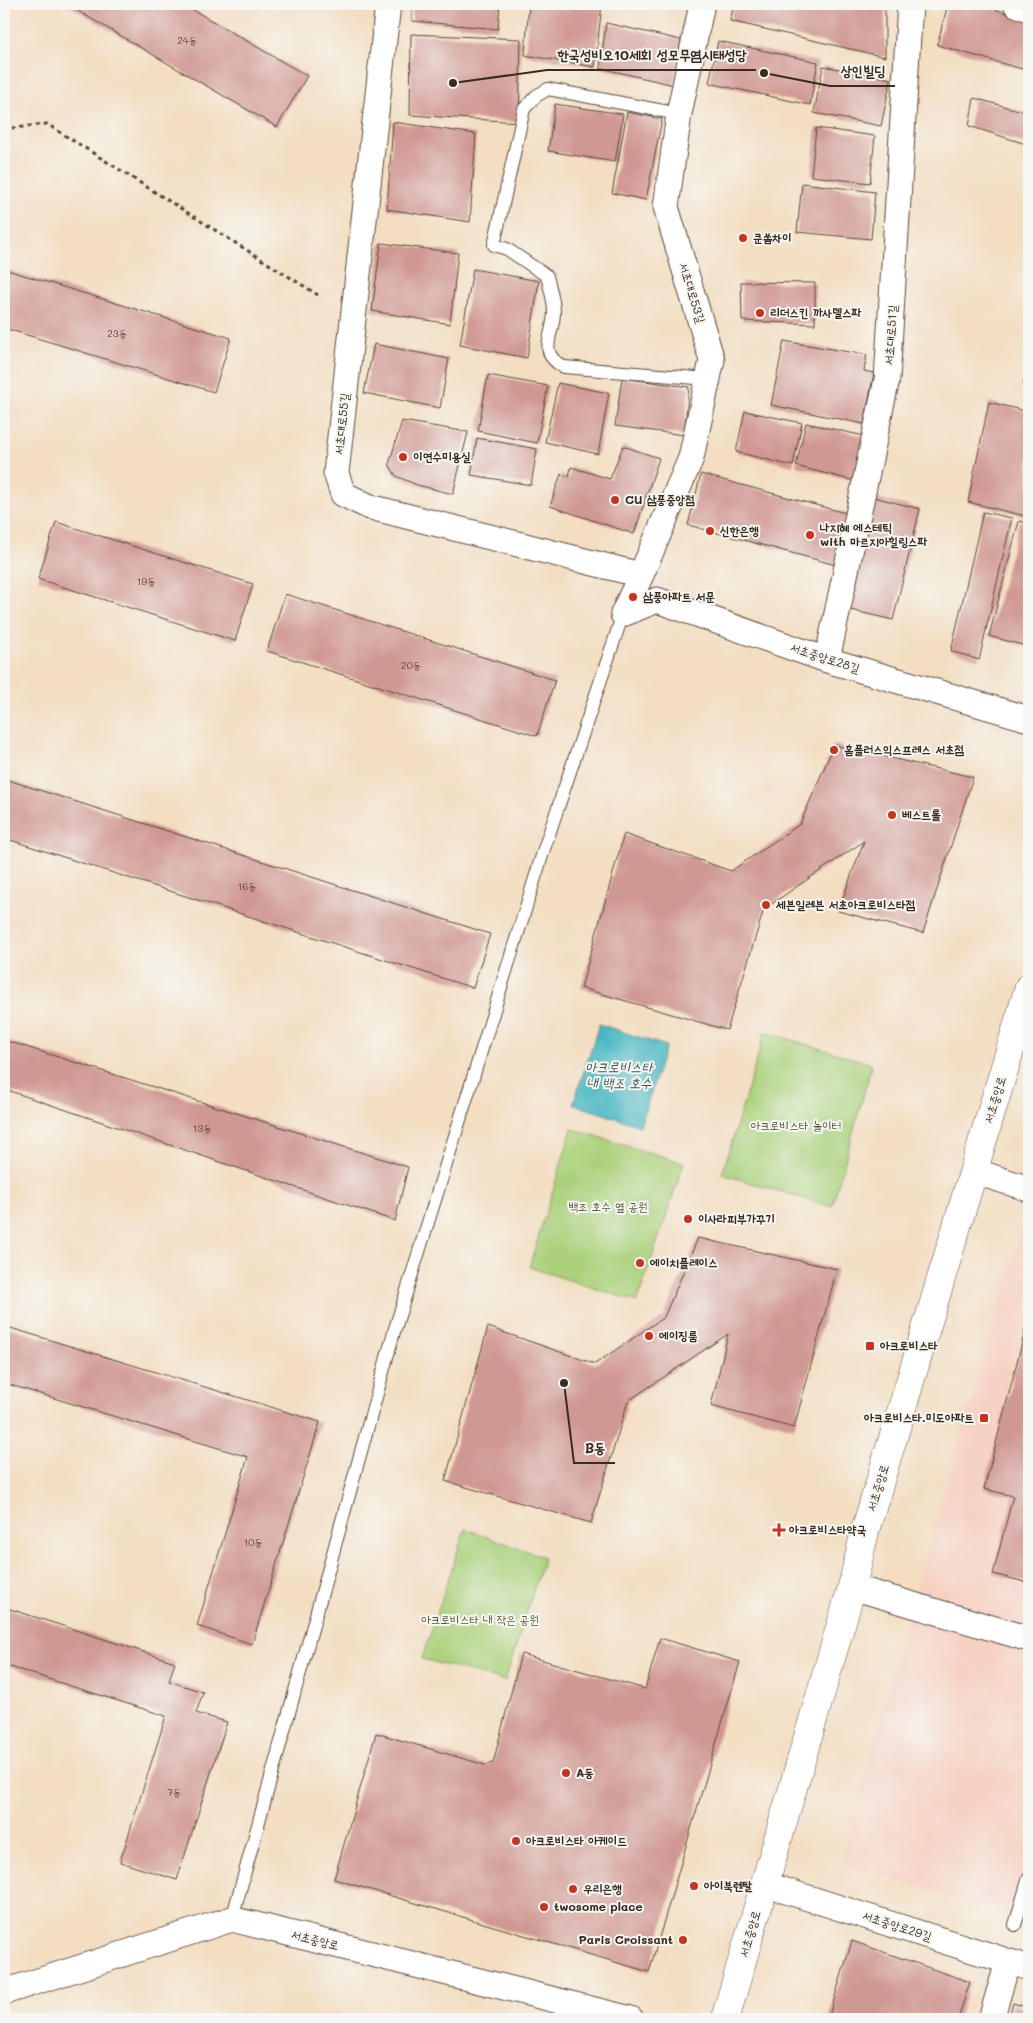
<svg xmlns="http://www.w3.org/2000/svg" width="1033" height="2023" viewBox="0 0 1033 2023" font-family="Mali,'Poor Story',sans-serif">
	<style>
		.built { fill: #f6d2c3 }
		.green { fill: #abd17b; stroke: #737e4c }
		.water { fill: #49b7c2; stroke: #427070 }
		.building { fill: #d09893 }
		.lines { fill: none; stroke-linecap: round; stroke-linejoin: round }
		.service-casing { stroke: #574537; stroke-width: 14 }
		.minor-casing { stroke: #574537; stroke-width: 27 }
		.secondary-casing { stroke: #574537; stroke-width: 29 }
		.path { stroke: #574537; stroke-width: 3; stroke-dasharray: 4 4; stroke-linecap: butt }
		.service { stroke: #fff; stroke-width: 12 }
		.minor { stroke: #fff; stroke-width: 25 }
		.secondary { stroke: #fff; stroke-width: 28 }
		.poi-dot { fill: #c8321e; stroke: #f6f6f2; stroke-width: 2 }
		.labels { text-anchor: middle; stroke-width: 4; stroke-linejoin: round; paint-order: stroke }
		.number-label { font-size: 10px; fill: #60463b }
		.poi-label { font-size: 12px; font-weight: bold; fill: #3b2a1e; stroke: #f6f6f2; text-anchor: start }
		.street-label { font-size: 12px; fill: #3b2a1e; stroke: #f6f6f2 }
		.park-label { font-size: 12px; fill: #575435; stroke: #f6f6f2 }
		.water-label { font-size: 14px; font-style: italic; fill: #405b57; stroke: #f6f6f2 }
		.leader { fill: none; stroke: #3b2a1e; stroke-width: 2 }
		.callout-dot { fill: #3b2a1e; stroke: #f6f6f2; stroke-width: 2 }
		.callout-label { font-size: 14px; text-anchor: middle; font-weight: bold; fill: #3b2a1e; stroke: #f6f6f2; stroke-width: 4; stroke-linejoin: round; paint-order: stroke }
	</style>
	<rect width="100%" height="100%" fill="#f6f6f2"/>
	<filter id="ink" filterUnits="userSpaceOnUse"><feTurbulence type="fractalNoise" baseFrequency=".02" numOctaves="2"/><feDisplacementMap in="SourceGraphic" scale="10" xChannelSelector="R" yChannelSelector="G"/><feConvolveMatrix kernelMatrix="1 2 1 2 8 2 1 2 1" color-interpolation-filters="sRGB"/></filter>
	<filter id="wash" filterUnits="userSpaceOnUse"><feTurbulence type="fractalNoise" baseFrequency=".0096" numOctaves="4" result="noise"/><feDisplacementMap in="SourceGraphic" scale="20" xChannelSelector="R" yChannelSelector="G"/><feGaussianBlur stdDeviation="1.12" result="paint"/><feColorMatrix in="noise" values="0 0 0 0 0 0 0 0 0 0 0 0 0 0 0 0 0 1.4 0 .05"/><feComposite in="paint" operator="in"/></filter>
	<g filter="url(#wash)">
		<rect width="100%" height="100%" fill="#f3dec2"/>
		<path class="built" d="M 1029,1202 L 1029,1921 L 840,1863 L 922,1567 Z"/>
		<path class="green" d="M 765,1032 L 872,1064 L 832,1207 L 722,1174 Z
			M 572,1129 L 684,1163 L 637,1302 L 529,1267 Z
			M 465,1529 L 544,1557 L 505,1681 L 422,1659 Z"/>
		<path class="water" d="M 599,1024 L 666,1046 L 640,1126 L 573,1104 Z"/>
		<g id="blocks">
			<path class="building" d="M 66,4 L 183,4 L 307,76 L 277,127 Z
				M 412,4 L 500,4 L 498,29 L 412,21 Z
				M 529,4 L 602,4 L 595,67 L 525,55 Z
				M 734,4 L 885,4 L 885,57 L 730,21 Z
				M 948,4 L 975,4 L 1029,19 L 1029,71 L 937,45 Z
				M 606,23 L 681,40 L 674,85 L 600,68 Z
				M 411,34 L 521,39 L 519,122 L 410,115 Z
				M 718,41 L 818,62 L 810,105 L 709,83 Z
				M 823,66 L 891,79 L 881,126 L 814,113 Z
				M 974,98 L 1029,113 L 1029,145 L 969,126 Z
				M 555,104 L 623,114 L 615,162 L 548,151 Z
				M 627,112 L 662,119 L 646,200 L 612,193 Z
				M 393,122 L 476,134 L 470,222 L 387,209 Z
				M 816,128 L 875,136 L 870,183 L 811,176 Z
				M 802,183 L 875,192 L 871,239 L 797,232 Z
				M 381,243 L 458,253 L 450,324 L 372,311 Z
				M 4,269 L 231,338 L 214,392 L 4,328 Z
				M 473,269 L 539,281 L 527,358 L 460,345 Z
				M 741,282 L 815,283 L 815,324 L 742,321 Z
				M 784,341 L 867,355 L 864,371 L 874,373 L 864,424 L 771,405 Z
				M 374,344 L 449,359 L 440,408 L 364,393 Z
				M 1029,363 L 1029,386 L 1023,384 Z
				M 488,375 L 548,386 L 537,443 L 478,431 Z
				M 622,378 L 689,387 L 684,435 L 615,426 Z
				M 558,383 L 609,393 L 598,454 L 545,442 Z
				M 989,402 L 1029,412 L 1029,517 L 968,502 Z
				M 745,411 L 802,423 L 793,466 L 736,452 Z
				M 402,421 L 468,432 L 453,494 L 417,485 L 396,476 L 389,464 Z
				M 806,423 L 864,436 L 855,481 L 796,466 Z
				M 477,438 L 537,449 L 531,485 L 471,475 Z
				M 623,446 L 659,458 L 634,534 L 550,506 L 561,474 L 569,477 L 571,467 L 610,479 Z
				M 701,474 L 849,514 L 836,565 L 688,525 Z
				M 870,496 L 920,509 L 893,620 L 842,608 Z
				M 983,512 L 1012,518 L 979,660 L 951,651 Z
				M 1019,521 L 1029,523 L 1029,647 L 989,636 Z
				M 56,522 L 253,584 L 235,641 L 38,579 Z
				M 285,594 L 555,680 L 537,736 L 267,651 Z
				M 834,745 L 973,777 L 923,933 L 838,911 L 864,841 L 764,909 L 727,1030 L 581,988 L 624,834 L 731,871 L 800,824 Z
				M 8,780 L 490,934 L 473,988 L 4,838 L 4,794 Z
				M 4,1040 L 408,1167 L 395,1221 L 4,1089 Z
				M 698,1238 L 837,1269 L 794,1428 L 711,1406 L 728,1334 L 628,1401 L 591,1523 L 445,1481 L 488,1327 L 595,1364 L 664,1317 Z
				M 1029,1316 L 1029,1583 L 993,1574 L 1013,1496 L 984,1489 Z
				M 4,1326 L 320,1422 L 252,1644 L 197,1626 L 248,1457 L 4,1383 Z
				M 4,1607 L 175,1662 L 169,1681 L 203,1692 L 196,1713 L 227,1722 L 177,1880 L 120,1862 L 166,1716 L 4,1665 Z
				M 660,1638 L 740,1662 L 649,1972 L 334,1879 L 376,1733 L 485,1765 L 493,1763 L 521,1654 L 645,1689 Z
				M 852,1941 L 970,1982 L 958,2019 L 828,2019 Z
				M 1013,2003 L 1029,2008 L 1029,2019 L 1008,2019 Z"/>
		</g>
	</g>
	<g filter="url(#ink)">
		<use href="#blocks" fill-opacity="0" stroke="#574537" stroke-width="1"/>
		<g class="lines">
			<defs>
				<path id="service" d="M 679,114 L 548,89 L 536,96 L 524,109 L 494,245 L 507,249 L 547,276 C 550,288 554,300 554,312 C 554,335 536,353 564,367 L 708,379
					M 232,1919 L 394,1332 L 544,849 L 623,614
					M 1015,1925 L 1029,1877"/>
				<path id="minor" d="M 388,4 L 336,473 L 343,494 L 370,507 L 641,575 L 623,614
					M 1016,4 L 1029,9
					M 641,575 L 691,458 L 712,360 L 666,207 L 679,114 L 702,4
					M 623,614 L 657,600 L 827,660 L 1029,719
					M 827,660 L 887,379 L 910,4
					M 974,1171 L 1029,1189
					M 852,1587 L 1029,1639
					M 764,1884 L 1029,1968
					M 4,1992 L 232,1919 L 631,2019
					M 991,2019 L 1008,1962"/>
				<path id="secondary" d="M 725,2019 L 852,1587 L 865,1531 L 1029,987"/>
			</defs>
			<use href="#service" class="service-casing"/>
			<use href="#minor" class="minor-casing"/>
			<use href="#secondary" class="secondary-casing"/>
			<path class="path" d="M 4,129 L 47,124 L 318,295"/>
			<use href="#service" class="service"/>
			<use href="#minor" class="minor"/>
			<use href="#secondary" class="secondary"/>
		</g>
	</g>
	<g class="poi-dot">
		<circle cx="743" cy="238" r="5"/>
		<circle cx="760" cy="313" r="5"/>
		<circle cx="403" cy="457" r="5"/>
		<circle cx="615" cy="500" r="5"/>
		<circle cx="710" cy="531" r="5"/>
		<circle cx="810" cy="535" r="5"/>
		<circle cx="633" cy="597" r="5"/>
		<circle cx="834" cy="750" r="5"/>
		<circle cx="892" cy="815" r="5"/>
		<circle cx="766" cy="905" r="5"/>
		<circle cx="688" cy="1219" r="5"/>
		<circle cx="640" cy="1263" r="5"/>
		<circle cx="649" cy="1336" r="5"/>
		<rect x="865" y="1341" width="10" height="10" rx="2.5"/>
		<rect x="979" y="1413" width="10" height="10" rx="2.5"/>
		<path d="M776.5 1522.5h5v5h5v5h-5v5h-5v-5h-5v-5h5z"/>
		<circle cx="566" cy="1773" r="5"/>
		<circle cx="516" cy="1841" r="5"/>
		<circle cx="694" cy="1886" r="5"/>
		<circle cx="573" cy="1889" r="5"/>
		<circle cx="544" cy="1907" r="5"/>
		<circle cx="683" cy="1940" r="5"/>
	</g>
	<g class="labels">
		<g class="number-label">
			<text x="187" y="44">24동</text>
			<text x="117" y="337">23동</text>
			<text x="146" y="585">19동</text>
			<text x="411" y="669">20동</text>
			<text x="247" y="890">16동</text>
			<text x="202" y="1132">13동</text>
			<text x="253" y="1546">10동</text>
			<text x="174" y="1796">7동</text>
		</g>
		<g class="poi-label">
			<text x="753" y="242">쿤쏨차이</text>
			<text x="770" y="317">리더스킨 까사델스파</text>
			<text x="413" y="461">이연수미용실</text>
			<text x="625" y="504">CU 삼풍중앙점</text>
			<text x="820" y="532">나지혜 에스테틱<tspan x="820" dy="14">with 마르지아힐링스파</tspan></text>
			<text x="720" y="535">신한은행</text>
			<text x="643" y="601">삼풍아파트 서문</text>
			<text x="844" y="754">홈플러스익스프레스 서초점</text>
			<text x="902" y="819">베스트롤</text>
			<text x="776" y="909">세븐일레븐 서초아크로비스타점</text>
			<text x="698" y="1223">이사라피부가꾸기</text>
			<text x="650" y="1267">에이치플레이스</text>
			<text x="659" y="1340">에이징룸</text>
			<text x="880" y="1350">아크로비스타</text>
			<text x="974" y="1422" text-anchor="end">아크로비스타.미도아파트</text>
			<text x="789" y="1534">아크로비스타약국</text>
			<text x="576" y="1777">A동</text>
			<text x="526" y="1845">아크로비스타 아케이드</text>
			<text x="704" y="1890">아이북렌탈</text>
			<text x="583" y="1893">우리은행</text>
			<text x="554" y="1911">twosome place</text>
			<text x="673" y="1944" text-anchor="end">Paris Croissant</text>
		</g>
		<g class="street-label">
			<text transform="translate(692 293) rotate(73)" y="4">서초대로53길</text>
			<text transform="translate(891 335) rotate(-86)" y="4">서초대로51길</text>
			<text transform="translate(342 424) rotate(-84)" y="4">서초대로55길</text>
			<text transform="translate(825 658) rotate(18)" y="4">서초중앙로28길</text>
			<text transform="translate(995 1100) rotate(-73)" y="4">서초중앙로</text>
			<text transform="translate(878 1488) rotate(-73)" y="4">서초중앙로</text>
			<text transform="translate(897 1926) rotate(18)" y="4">서초중앙로29길</text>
			<text transform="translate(750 1934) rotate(-74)" y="4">서초중앙로</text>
			<text transform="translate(315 1940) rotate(14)" y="4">서초중앙로</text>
		</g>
		<g class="park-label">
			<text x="796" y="1130">아크로비스타 놀이터</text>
			<text x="608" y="1211">백조 호수 옆 공원</text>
			<text x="480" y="1624">아크로비스타 내 작은 공원</text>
		</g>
		<g class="water-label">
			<text x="619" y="1072">아크로비스타<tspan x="619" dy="16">내 백조 호수</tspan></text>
		</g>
	</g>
	<path class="leader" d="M453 83L547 70H756M764 73L830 86H895M564 1383L574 1463H615"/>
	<g class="callout-dot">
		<circle cx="453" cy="83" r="5"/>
		<circle cx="764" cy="73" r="5"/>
		<circle cx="564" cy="1383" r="5"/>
	</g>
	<g class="callout-label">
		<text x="652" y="60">한국성비오10세회 성모무염시태성당</text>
		<text x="863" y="76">상인빌딩</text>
		<text x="595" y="1453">B동</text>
	</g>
	<rect width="1033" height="2023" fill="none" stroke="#f6f6f2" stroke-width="20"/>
</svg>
